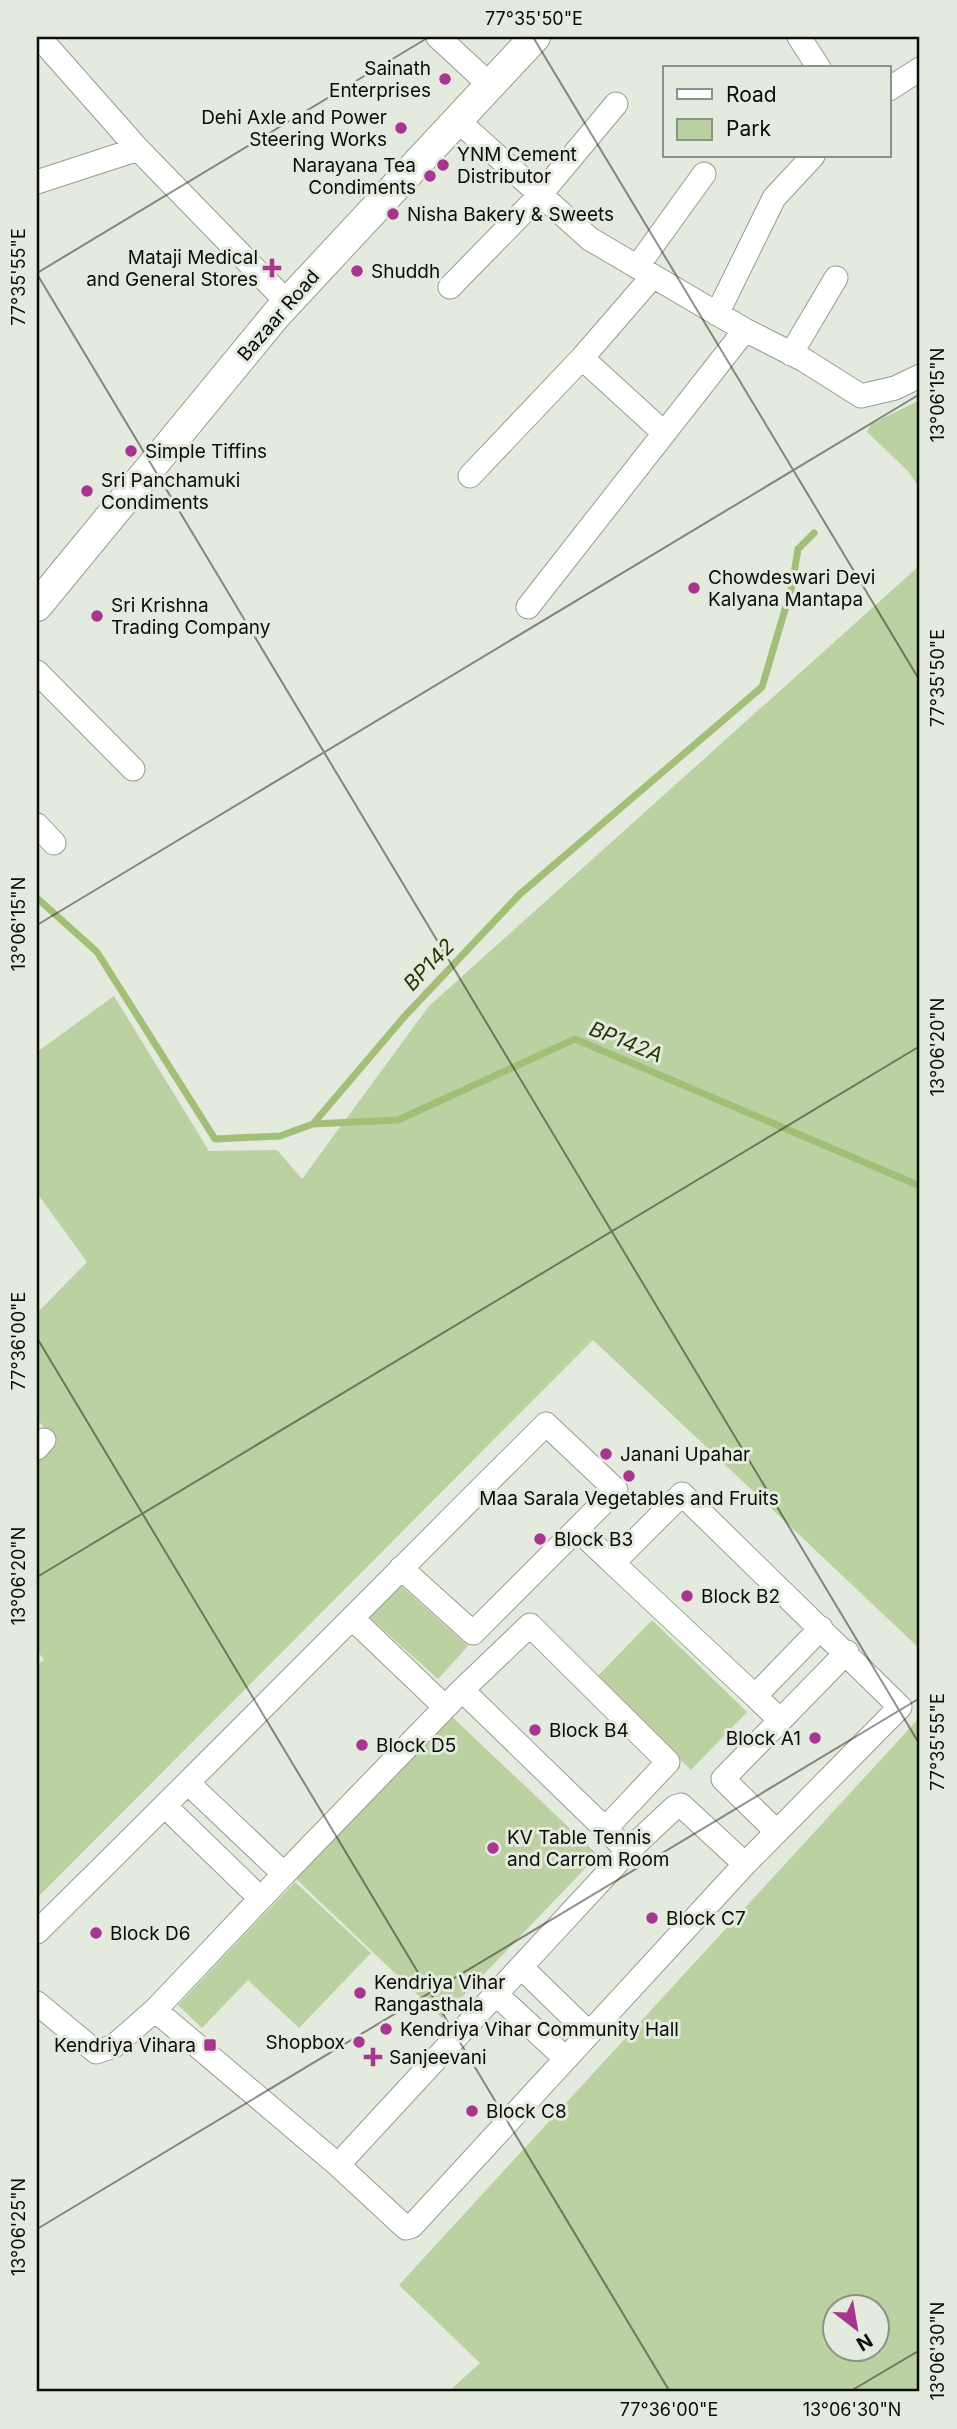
<svg xmlns="http://www.w3.org/2000/svg" width="957" height="2429" viewBox="0 0 957 2429" font-family="Inter,sans-serif">
	<style>
		.green { fill: #bcd1a1; fill-rule: evenodd }
		.lines { fill: none; stroke-linecap: round; stroke-linejoin: round }
		.stream { stroke: #a1bf77; stroke-width: 7 }
		.minor-casing { stroke: #989d92; stroke-width: 25 }
		.tertiary-casing { stroke: #989d92; stroke-width: 32 }
		.minor { stroke: #fff; stroke-width: 23 }
		.tertiary { stroke: #fff; stroke-width: 30 }
		.ticks { fill: none; stroke: #0b0d09; stroke-width: 2; stroke-opacity: 0.45 }
		.poi-dot { fill: #a83590; stroke: #e4eadd; stroke-width: 2.5 }
		.labels { text-anchor: middle; stroke-width: 6; stroke-linejoin: round; paint-order: stroke }
		.poi-label { font-size: 19px; fill: #0b0d09; stroke: #e4eadd; text-anchor: start }
		.street-label { font-size: 19px; fill: #0b0d09; stroke: #e4eadd }
		.water-label { font-size: 21px; font-style: italic; fill: #263701; stroke: #e4eadd }
		.neatline { fill: none; stroke: #0b0d09; stroke-width: 2.5 }
		.ticks-label { font-size: 18px; text-anchor: middle; fill: #0b0d09 }
	</style>
	<rect width="100%" height="100%" fill="#e4eadd"/>
	<path class="green" d="M 920,400 L 920,489 L 908,471 L 867,432 L 871,424 Z
		M 920,565 L 920,1649 L 593,1340 L 37,1898 L 37,1665 L 44,1660 L 37,1650 L 37,1454 L 53,1437 L 37,1420 L 37,1313 L 87,1262 L 37,1193 L 37,1052 L 114,996 L 209,1151 L 277,1150 L 302,1179 L 429,1006 Z
		M 399,1584 L 468,1646 L 438,1679 L 369,1617 Z
		M 652,1620 L 747,1712 L 691,1770 L 596,1678 Z
		M 446,1711 L 598,1855 L 442,2018 L 291,1874 Z
		M 920,1717 L 920,2392 L 448,2392 L 480,2363 L 399,2285 ZM 834,2306 L 876,2306 L 876,2348 L 834,2348 Z
		M 295,1882 L 371,1953 L 299,2028 L 248,1980 L 202,2028 L 178,2005 Z"/>
	<g class="lines">
		<path class="stream" d="M 37,898 L 97,952 L 215,1139 L 280,1136 L 313,1124 L 404,1017 L 520,894 L 762,687 L 792,586 L 798,549 L 814,533
			M 313,1124 L 398,1120 L 575,1039 L 920,1186"/>
		<defs>
			<path id="minor" d="M 39,37 L 138,149
				M 438,37 L 490,85
				M 799,37 L 819,68
				M 889,89 L 920,69
				M 457,120 L 590,239 L 745,330 L 804,360 L 861,396 L 895,388 L 920,376
				M 37,182 L 138,149 L 287,302
				M 637,267 L 704,174
				M 653,276 L 582,358 L 664,433
				M 450,287 L 540,195 L 616,104
				M 717,314 L 774,198 L 813,156
				M 791,354 L 836,278
				M 470,476 L 582,358
				M 528,607 L 745,330
				M 37,672 L 133,769
				M 37,825 L 54,843
				M 37,1448 L 44,1440
				M 613,1563 L 755,1696
				M 352,1618 L 445,1707
				M 462,1690 L 628,1851 L 338,2165 L 406,2228 L 412,2226 L 745,1864 L 900,1707 L 682,1494 L 613,1563 L 578,1530
				M 779,1719 L 755,1696 L 821,1628
				M 188,1783 L 284,1874 L 462,1690 L 530,1625 L 668,1762 L 605,1829
				M 165,1806 L 260,1898
				M 776,1831 L 723,1779 L 847,1652
				M 628,1851 L 675,1807 L 681,1805 L 745,1864
				M 37,1932 C 208,1764 376,1593 546,1424 L 616,1490 L 473,1633 L 401,1568
				M 521,1967 L 589,2033
				M 496,1994 L 565,2058
				M 37,2003 L 96,2052 L 114,2046 L 155,2010 L 338,2165
				M 155,2010 L 284,1874"/>
			<path id="tertiary" d="M 37,606 L 276,315 L 535,37"/>
		</defs>
		<use href="#minor" class="minor-casing"/>
		<use href="#tertiary" class="tertiary-casing"/>
		<use href="#minor" class="minor"/>
		<use href="#tertiary" class="tertiary"/>
	</g>
	<path class="ticks" d="M 533,37 L 920,681M 37,273 L 429,37M 37,274 L 920,1745M 37,925 L 920,394M 37,1338 L 670,2392M 37,1577 L 920,1046M 37,2229 L 920,1698M 849,2392 L 920,2350"/>
	<g class="poi-dot">
		<circle cx="445" cy="79" r="7"/>
		<circle cx="401" cy="128" r="7"/>
		<circle cx="443" cy="165" r="7"/>
		<circle cx="430" cy="176" r="7"/>
		<circle cx="393" cy="214" r="7"/>
		<path d="M268.5 257.5h7v7h7v7h-7v7h-7v-7h-7v-7h7z"/>
		<circle cx="357" cy="271" r="7"/>
		<circle cx="131" cy="451" r="7"/>
		<circle cx="87" cy="491" r="7"/>
		<circle cx="694" cy="588" r="7"/>
		<circle cx="97" cy="616" r="7"/>
		<circle cx="606" cy="1454" r="7"/>
		<circle cx="629" cy="1476" r="7"/>
		<circle cx="540" cy="1539" r="7"/>
		<circle cx="687" cy="1596" r="7"/>
		<circle cx="535" cy="1730" r="7"/>
		<circle cx="815" cy="1738" r="7"/>
		<circle cx="362" cy="1745" r="7"/>
		<circle cx="493" cy="1848" r="7"/>
		<circle cx="652" cy="1918" r="7"/>
		<circle cx="96" cy="1933" r="7"/>
		<circle cx="360" cy="1993" r="7"/>
		<circle cx="386" cy="2029" r="7"/>
		<circle cx="359" cy="2042" r="7"/>
		<rect x="203" y="2038" width="14" height="14" rx="3.5"/>
		<path d="M369.5 2046.5h7v7h7v7h-7v7h-7v-7h-7v-7h7z"/>
		<circle cx="472" cy="2111" r="7"/>
	</g>
	<g class="labels">
		<g class="poi-label">
			<text x="431" y="75" text-anchor="end">Sainath<tspan x="431" dy="22">Enterprises</tspan></text>
			<text x="387" y="124" text-anchor="end">Dehi Axle and Power<tspan x="387" dy="22">Steering Works</tspan></text>
			<text x="457" y="161">YNM Cement<tspan x="457" dy="22">Distributor</tspan></text>
			<text x="416" y="172" text-anchor="end">Narayana Tea<tspan x="416" dy="22">Condiments</tspan></text>
			<text x="407" y="221">Nisha Bakery &amp; Sweets</text>
			<text x="258" y="264" text-anchor="end">Mataji Medical<tspan x="258" dy="22">and General Stores</tspan></text>
			<text x="371" y="278">Shuddh</text>
			<text x="145" y="458">Simple Tiffins</text>
			<text x="101" y="487">Sri Panchamuki<tspan x="101" dy="22">Condiments</tspan></text>
			<text x="708" y="584">Chowdeswari Devi<tspan x="708" dy="22">Kalyana Mantapa</tspan></text>
			<text x="111" y="612">Sri Krishna<tspan x="111" dy="22">Trading Company</tspan></text>
			<text x="620" y="1461">Janani Upahar</text>
			<text x="629" y="1505" text-anchor="middle">Maa Sarala Vegetables and Fruits</text>
			<text x="554" y="1546">Block B3</text>
			<text x="701" y="1603">Block B2</text>
			<text x="549" y="1737">Block B4</text>
			<text x="801" y="1745" text-anchor="end">Block A1</text>
			<text x="376" y="1752">Block D5</text>
			<text x="507" y="1844">KV Table Tennis<tspan x="507" dy="22">and Carrom Room</tspan></text>
			<text x="666" y="1925">Block C7</text>
			<text x="110" y="1940">Block D6</text>
			<text x="374" y="1989">Kendriya Vihar<tspan x="374" dy="22">Rangasthala</tspan></text>
			<text x="400" y="2036">Kendriya Vihar Community Hall</text>
			<text x="345" y="2049" text-anchor="end">Shopbox</text>
			<text x="196" y="2052" text-anchor="end">Kendriya Vihara</text>
			<text x="389" y="2064">Sanjeevani</text>
			<text x="486" y="2118">Block C8</text>
		</g>
		<g class="street-label">
			<text transform="translate(278 315) rotate(-49)" y="7">Bazaar Road</text>
		</g>
		<g class="water-label">
			<text transform="translate(429 965) rotate(-46)" y="7">BP142</text>
			<text transform="translate(626 1042) rotate(22)" y="7">BP142A</text>
		</g>
	</g>
	<rect width="957" height="2429" fill="none" stroke="#e4eadd" stroke-width="77"/>
	<rect x="663" y="66" width="228" height="91" fill="#e4eadd" stroke="#8d9288" stroke-width="2"/>
	<rect x="677" y="89" width="35" height="10" fill="#ffffff" stroke="#8d9288" stroke-width="2"/>
	<text x="726" y="102" font-size="21" fill="#0b0d09">Road</text>
	<rect x="677" y="119" width="35" height="21" fill="#bcd1a1" stroke="#8d9288" stroke-width="2"/>
	<text x="726" y="136" font-size="21" fill="#0b0d09">Park</text>
	<g transform="translate(856 2328) rotate(149)"><circle r="33" fill="#e4eadd" stroke="#8d9288" stroke-width="2"/>
	<path d="M0-5L12 26L0 18L-12 26Z" fill="#a83590"/>
	<text y="-10" font-size="19" font-weight="bold" text-anchor="middle" fill="#0b0d09">N</text>
	</g>
	<rect x="38" y="38" width="880" height="2352" class="neatline"/>
	<g class="ticks-label">
		<text x="534" y="25">77°35'50"E</text>
		<text transform="translate(19 277) rotate(-90)" y="6">77°35'55"E</text>
		<text transform="translate(938 395) rotate(-90)" y="6">13°06'15"N</text>
		<text transform="translate(938 678) rotate(-90)" y="6">77°35'50"E</text>
		<text transform="translate(19 924) rotate(-90)" y="6">13°06'15"N</text>
		<text transform="translate(938 1047) rotate(-90)" y="6">13°06'20"N</text>
		<text transform="translate(19 1341) rotate(-90)" y="6">77°36'00"E</text>
		<text transform="translate(19 1576) rotate(-90)" y="6">13°06'20"N</text>
		<text transform="translate(938 1742) rotate(-90)" y="6">77°35'55"E</text>
		<text transform="translate(19 2227) rotate(-90)" y="6">13°06'25"N</text>
		<text transform="translate(938 2351) rotate(-90)" y="6">13°06'30"N</text>
		<text x="669" y="2416">77°36'00"E</text>
		<text x="852" y="2416">13°06'30"N</text>
	</g>
</svg>
